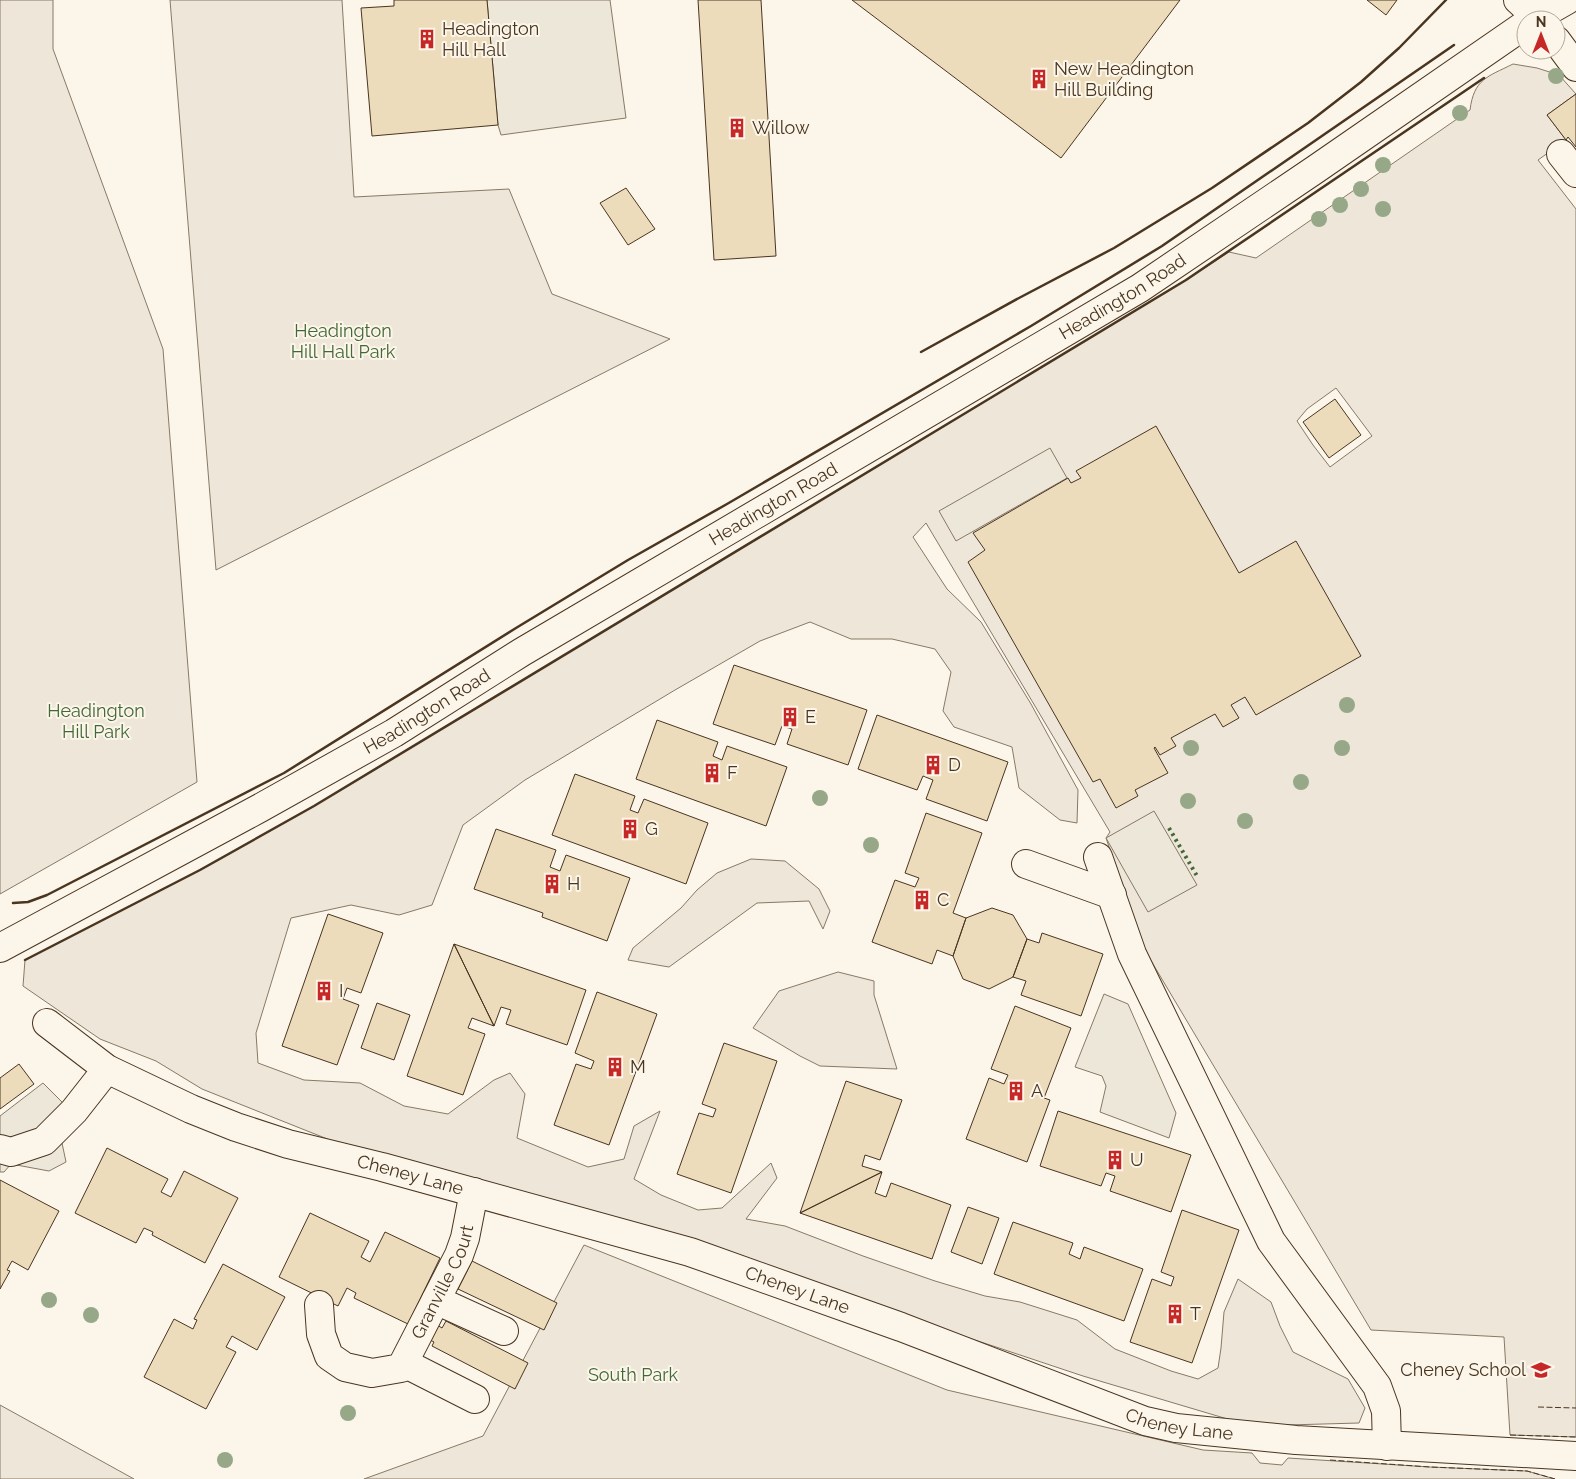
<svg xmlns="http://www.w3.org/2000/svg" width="1576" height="1479" viewBox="0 0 1576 1479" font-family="Raleway,sans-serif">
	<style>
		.green { fill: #ede6d9; stroke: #887966; fill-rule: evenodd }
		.parking { fill: #ede7d9; stroke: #887966 }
		.building { fill: #ecdcbc; stroke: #4a3520 }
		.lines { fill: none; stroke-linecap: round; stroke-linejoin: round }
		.minor-casing { stroke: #4a3520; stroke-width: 30 }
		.major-casing { stroke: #4a3520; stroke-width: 30 }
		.minor { stroke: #fbf6e9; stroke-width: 28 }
		.major { stroke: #fbf6e9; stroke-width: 28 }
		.hedge { stroke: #436837; stroke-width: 4; stroke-dasharray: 2.5 4; stroke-linecap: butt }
		.fence { stroke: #4a3520; stroke-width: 1; stroke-dasharray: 6 2.5; stroke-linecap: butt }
		.wall { stroke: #4a3520; stroke-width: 2.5 }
		.tree { fill: #96a887 }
		.labels { text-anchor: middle; stroke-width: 4; stroke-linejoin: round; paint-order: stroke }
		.poi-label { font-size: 18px; fill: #4a3520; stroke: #fbf6e9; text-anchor: start }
		.street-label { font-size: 18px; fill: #4a3520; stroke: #fbf6e9 }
		.park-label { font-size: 18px; fill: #436837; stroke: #fbf6e9 }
	</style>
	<rect width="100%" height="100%" fill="#fbf6e9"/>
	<path class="green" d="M 0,0 L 53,0 L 53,49 L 163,349 L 197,782 L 0,894 Z
		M 170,0 L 342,0 L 354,197 L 509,189 L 552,294 L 670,339 L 216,570 Z
		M 1513,64 L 1537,68 L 1559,75 L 1576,94 L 1547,115 L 1566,140 L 1538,160 L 1576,209 L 1576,1437 L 1510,1435 L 1504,1337 L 1371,1330 L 1144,949 L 1106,838 L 1110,832 L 926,523 L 913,537 L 947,589 L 981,622 L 1031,704 L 1078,790 L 1077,823 L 1060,820 L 1019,788 L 1012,747 L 954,727 L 943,711 L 951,672 L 935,649 L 892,639 L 851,639 L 810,622 L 760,641 L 675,690 L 525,780 L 463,825 L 432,905 L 399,915 L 351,905 L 291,918 L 256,1033 L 258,1063 L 304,1080 L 360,1083 L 404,1106 L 448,1114 L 494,1080 L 510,1073 L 525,1094 L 517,1138 L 588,1167 L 624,1159 L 634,1126 L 660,1111 L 634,1179 L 661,1195 L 698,1210 L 722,1208 L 771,1163 L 777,1178 L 746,1219 L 785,1226 L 863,1256 L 935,1281 L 985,1296 L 1020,1302 L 1077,1320 L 1115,1349 L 1171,1371 L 1198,1379 L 1218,1368 L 1221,1348 L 1224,1312 L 1238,1279 L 1271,1302 L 1280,1326 L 1293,1352 L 1348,1379 L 1365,1408 L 1359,1423 L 1251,1426 L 1083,1376 L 852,1299 L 345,1146 L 202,1089 L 156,1061 L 100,1039 L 23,986 L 25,960 L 200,870 L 314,806 L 1186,280 L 1229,252 L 1256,258 L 1470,110 C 1474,79 1487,77 1513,64 ZM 1336,388 L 1372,436 L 1330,467 L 1313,445 L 1297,421 L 1307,409 Z
		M 751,859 L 785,861 L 819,889 L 830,911 L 823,929 L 809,901 L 757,903 L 669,967 L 628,960 L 633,948 L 681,908 L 697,890 L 717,873 Z
		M 838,972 L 874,981 L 874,995 L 897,1069 L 820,1066 L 800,1056 L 753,1028 L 779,991 Z
		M 584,1245 L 947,1390 L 1203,1450 L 1252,1453 L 1260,1463 L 1282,1465 L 1288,1458 L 1430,1467 L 1527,1471 L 1555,1479 L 364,1479 L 483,1436 Z
		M 0,1405 L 134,1479 L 0,1479 Z"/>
	<path class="parking" d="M 487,0 L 610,0 L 626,118 L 501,135 L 498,125 Z
		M 1050,448 L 1067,478 L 956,541 L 939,511 Z
		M 1154,811 L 1197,885 L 1148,912 L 1106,838 Z
		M 1104,994 L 1128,1004 L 1176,1113 L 1169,1138 L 1100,1112 L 1106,1086 L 1102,1076 L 1075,1067 Z
		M 43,1083 L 64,1104 L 73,1127 L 62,1143 L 66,1162 L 49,1171 L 11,1164 L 4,1172 L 0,1172 L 0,1116 Z"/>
	<path class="building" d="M 394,0 L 487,0 L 498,125 L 372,136 L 361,8 L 394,6 Z
		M 698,0 L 761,0 L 776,256 L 714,260 Z
		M 852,0 L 1180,0 L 1061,158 Z
		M 1367,0 L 1397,0 L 1386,15 Z
		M 1576,94 L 1576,147 L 1568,137 L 1566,140 L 1547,115 Z
		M 626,188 L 655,229 L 628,245 L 600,203 Z
		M 1335,399 L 1361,435 L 1329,458 L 1303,422 Z
		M 1156,426 L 1239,573 L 1296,541 L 1361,656 L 1256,715 L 1245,697 L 1231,705 L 1239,718 L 1223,727 L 1215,714 L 1171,738 L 1176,746 L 1160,755 L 1155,747 L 1154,748 L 1168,773 L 1135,790 L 1138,796 L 1116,808 L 1100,779 L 1093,782 L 968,562 L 985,550 L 973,533 L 1068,478 L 1071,483 L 1081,478 L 1076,471 Z
		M 734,665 L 867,710 L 848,765 L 787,744 L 792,729 L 782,726 L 775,745 L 713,724 Z
		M 877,715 L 1008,762 L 987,821 L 926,799 L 933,780 L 923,776 L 917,790 L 858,769 Z
		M 657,720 L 718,742 L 713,756 L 722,760 L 727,746 L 787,767 L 766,826 L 636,779 Z
		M 575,774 L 635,796 L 630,810 L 638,813 L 644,799 L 708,823 L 686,884 L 552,835 Z
		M 926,813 L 982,833 L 953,913 L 966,918 L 953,956 L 937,950 L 932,964 L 872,942 L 895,880 L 915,887 L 919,878 L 905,873 Z
		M 496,829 L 556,850 L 550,867 L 560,871 L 566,855 L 630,878 L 607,941 L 542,917 L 543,913 L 474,889 Z
		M 992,908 L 1013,915 L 1027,939 L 1013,977 L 989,989 L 963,979 L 953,956 L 966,918 Z
		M 328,914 L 383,933 L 361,993 L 347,988 L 343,999 L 359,1005 L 337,1065 L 282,1046 Z
		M 1042,933 L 1103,954 L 1081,1016 L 1021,995 L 1026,981 L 1013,977 L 1027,939 L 1039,943 Z
		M 454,944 L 494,1026 L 472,1018 L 468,1028 L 485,1034 L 463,1095 L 407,1076 Z
		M 454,944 L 586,990 L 567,1045 L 506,1024 L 511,1010 L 501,1007 L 494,1026 Z
		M 597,992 L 657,1014 L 609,1145 L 554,1125 L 576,1064 L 591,1069 L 594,1061 L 575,1053 Z
		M 377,1003 L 410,1015 L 394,1060 L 361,1048 Z
		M 1015,1006 L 1071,1028 L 1044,1098 L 1050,1100 L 1027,1162 L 966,1139 L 989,1078 L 1004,1084 L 1008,1075 L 991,1069 Z
		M 724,1043 L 777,1061 L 731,1193 L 677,1174 L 699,1113 L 713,1117 L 716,1109 L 702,1104 Z
		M 19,1064 L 34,1084 L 0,1109 L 0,1078 Z
		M 846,1081 L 902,1100 L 880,1160 L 865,1155 L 862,1166 L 882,1172 L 800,1213 Z
		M 1058,1111 L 1191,1155 L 1171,1212 L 1110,1191 L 1115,1176 L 1106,1173 L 1101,1186 L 1040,1166 Z
		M 107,1148 L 168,1179 L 161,1192 L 171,1197 L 184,1171 L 238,1198 L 205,1263 L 152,1235 L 153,1232 L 144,1228 L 136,1243 L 75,1213 Z
		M 882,1172 L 875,1193 L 886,1197 L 891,1183 L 951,1205 L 932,1259 L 800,1213 Z
		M 0,1180 L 59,1211 L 28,1270 L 12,1261 L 7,1270 L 10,1271 L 0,1289 Z
		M 968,1207 L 999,1218 L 982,1264 L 951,1252 Z
		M 1182,1210 L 1239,1230 L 1192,1363 L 1130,1342 L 1152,1279 L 1171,1286 L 1174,1277 L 1161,1272 Z
		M 310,1213 L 369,1241 L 361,1257 L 370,1262 L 385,1232 L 440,1258 L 408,1324 L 354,1298 L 356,1293 L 347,1288 L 338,1306 L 279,1277 Z
		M 1013,1222 L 1073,1243 L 1069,1254 L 1080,1259 L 1084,1247 L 1143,1269 L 1124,1321 L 994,1274 Z
		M 472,1261 L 557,1303 L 544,1330 L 458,1289 Z
		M 223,1264 L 285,1297 L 257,1350 L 232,1336 L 226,1347 L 236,1352 L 206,1409 L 144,1377 L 174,1319 L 193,1329 L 197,1320 L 194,1319 Z
		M 446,1321 L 528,1363 L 515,1389 L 432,1346 L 434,1342 L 426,1338 L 434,1323 L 442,1328 Z"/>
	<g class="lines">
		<defs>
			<g id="minor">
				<path d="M 1518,0 L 1540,20"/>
				<path d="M 1556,40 L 1576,67"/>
				<path d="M 1561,154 L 1576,173"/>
				<path d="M 1098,857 L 1132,954 L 1271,1241 L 1377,1386 L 1386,1411 L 1387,1446"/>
				<path d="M 1026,864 L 1112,895"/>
				<path id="s1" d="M 47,1023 L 107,1069 L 191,1109 L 236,1127 L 288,1144 L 382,1167 L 690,1252 L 901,1327 L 1145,1421 L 1176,1428 L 1296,1440 L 1576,1456"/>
				<path d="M 0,1149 L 11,1152 L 44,1141 L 74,1111 L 107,1069"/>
				<path d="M 436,1300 L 504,1331"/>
				<path id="s2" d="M 319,1305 L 321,1334 L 329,1356 L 345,1367 L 372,1373 L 401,1368 L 459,1255 L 465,1238 L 474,1192"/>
				<path d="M 404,1363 L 475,1399"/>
			</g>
			<g id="major">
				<path d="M 1532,20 L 1567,0"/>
				<path id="s3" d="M 0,948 L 260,808 L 394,733 L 522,652 L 1140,288 L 1316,169 L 1526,24"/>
			</g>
		</defs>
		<use href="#minor" class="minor-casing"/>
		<use href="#major" class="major-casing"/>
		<use href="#minor" class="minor"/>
		<use href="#major" class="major"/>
		<path class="hedge" d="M 1169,828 L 1197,876"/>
		<path class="fence" d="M 1538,1407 L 1576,1408
			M 1510,1435 L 1576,1437
			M 1330,1460 L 1430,1467 L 1527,1471 L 1555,1479"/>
		<path class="wall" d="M 921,352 L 1019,298 L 1114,248 L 1212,188 L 1308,123 L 1361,82 L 1399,48 L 1446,0
			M 13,903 L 28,902 L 47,895 L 284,773 L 516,628 L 628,560 L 727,504 L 1031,326 L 1162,246 L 1454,45
			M 25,960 L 200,870 L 314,806 L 1186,280 L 1484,78"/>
	</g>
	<g class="tree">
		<circle cx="1556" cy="76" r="8"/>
		<circle cx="1460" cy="113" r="8"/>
		<circle cx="1383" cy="165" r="8"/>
		<circle cx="1361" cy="189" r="8"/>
		<circle cx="1340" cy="205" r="8"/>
		<circle cx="1383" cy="209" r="8"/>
		<circle cx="1319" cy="219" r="8"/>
		<circle cx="1347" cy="705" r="8"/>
		<circle cx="1191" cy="748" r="8"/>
		<circle cx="1342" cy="748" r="8"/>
		<circle cx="1301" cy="782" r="8"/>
		<circle cx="820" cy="798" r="8"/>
		<circle cx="1188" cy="801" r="8"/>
		<circle cx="1245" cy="821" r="8"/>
		<circle cx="871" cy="845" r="8"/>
		<circle cx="49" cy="1300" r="8"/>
		<circle cx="91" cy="1315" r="8"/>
		<circle cx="348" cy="1413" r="8"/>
		<circle cx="225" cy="1460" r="8"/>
	</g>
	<defs>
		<symbol id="building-bare" viewBox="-9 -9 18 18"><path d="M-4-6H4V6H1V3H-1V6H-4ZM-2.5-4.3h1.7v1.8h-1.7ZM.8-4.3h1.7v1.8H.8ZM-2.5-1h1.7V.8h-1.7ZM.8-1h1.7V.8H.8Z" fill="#c62828" stroke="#fbf6e9" stroke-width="2.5" paint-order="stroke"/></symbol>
		<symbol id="school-bare" viewBox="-9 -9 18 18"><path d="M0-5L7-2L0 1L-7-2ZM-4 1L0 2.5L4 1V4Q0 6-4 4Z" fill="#c62828" stroke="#fbf6e9" stroke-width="2.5" paint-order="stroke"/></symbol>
	</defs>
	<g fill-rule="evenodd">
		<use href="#building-bare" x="413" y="25" width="28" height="28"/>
		<use href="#building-bare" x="1025" y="65" width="28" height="28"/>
		<use href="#building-bare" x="723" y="114" width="28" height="28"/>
		<use href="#building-bare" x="776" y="703" width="28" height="28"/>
		<use href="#building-bare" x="919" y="751" width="28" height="28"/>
		<use href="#building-bare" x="698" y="759" width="28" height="28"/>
		<use href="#building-bare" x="616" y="815" width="28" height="28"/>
		<use href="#building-bare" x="538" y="870" width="28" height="28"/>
		<use href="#building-bare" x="908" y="886" width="28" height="28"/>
		<use href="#building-bare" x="310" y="977" width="28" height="28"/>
		<use href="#building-bare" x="601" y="1053" width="28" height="28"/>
		<use href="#building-bare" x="1002" y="1077" width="28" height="28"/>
		<use href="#building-bare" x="1101" y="1146" width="28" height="28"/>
		<use href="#building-bare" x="1161" y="1300" width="28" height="28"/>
		<use href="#school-bare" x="1527" y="1356" width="28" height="28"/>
	</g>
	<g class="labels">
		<g class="poi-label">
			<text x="442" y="35">Headington<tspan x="442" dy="21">Hill Hall</tspan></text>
			<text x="1054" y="75">New Headington<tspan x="1054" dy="21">Hill Building</tspan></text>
			<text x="752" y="134">Willow</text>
			<text x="805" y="723">E</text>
			<text x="948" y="771">D</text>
			<text x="727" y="779">F</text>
			<text x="645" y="835">G</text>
			<text x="567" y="890">H</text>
			<text x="937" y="906">C</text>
			<text x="339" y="997">I</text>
			<text x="630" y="1073">M</text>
			<text x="1031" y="1097">A</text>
			<text x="1130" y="1166">U</text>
			<text x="1190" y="1320">T</text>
			<text x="1526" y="1376" text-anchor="end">Cheney School</text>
		</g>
		<g class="street-label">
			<text dy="6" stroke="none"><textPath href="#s3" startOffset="1298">Headington Road</textPath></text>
			<text dy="6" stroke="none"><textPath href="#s3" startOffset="892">Headington Road</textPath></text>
			<text dy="6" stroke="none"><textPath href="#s3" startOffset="488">Headington Road</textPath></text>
			<text dy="6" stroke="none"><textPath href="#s1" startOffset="398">Cheney Lane</textPath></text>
			<text dy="6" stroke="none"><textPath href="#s2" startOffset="225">Granville Court</textPath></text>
			<text dy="6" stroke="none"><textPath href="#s1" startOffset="802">Cheney Lane</textPath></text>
			<text dy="6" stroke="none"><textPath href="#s1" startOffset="1208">Cheney Lane</textPath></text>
		</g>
		<g class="park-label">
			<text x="343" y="337">Headington<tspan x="343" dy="21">Hill Hall Park</tspan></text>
			<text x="96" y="717">Headington<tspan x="96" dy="21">Hill Park</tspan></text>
			<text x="633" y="1381">South Park</text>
		</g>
	</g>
	<g transform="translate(1541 35)"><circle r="24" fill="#fbf6e9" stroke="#b4a999"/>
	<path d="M0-4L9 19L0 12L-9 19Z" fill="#c62828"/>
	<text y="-8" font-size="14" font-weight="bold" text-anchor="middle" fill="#4a3520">N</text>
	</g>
</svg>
